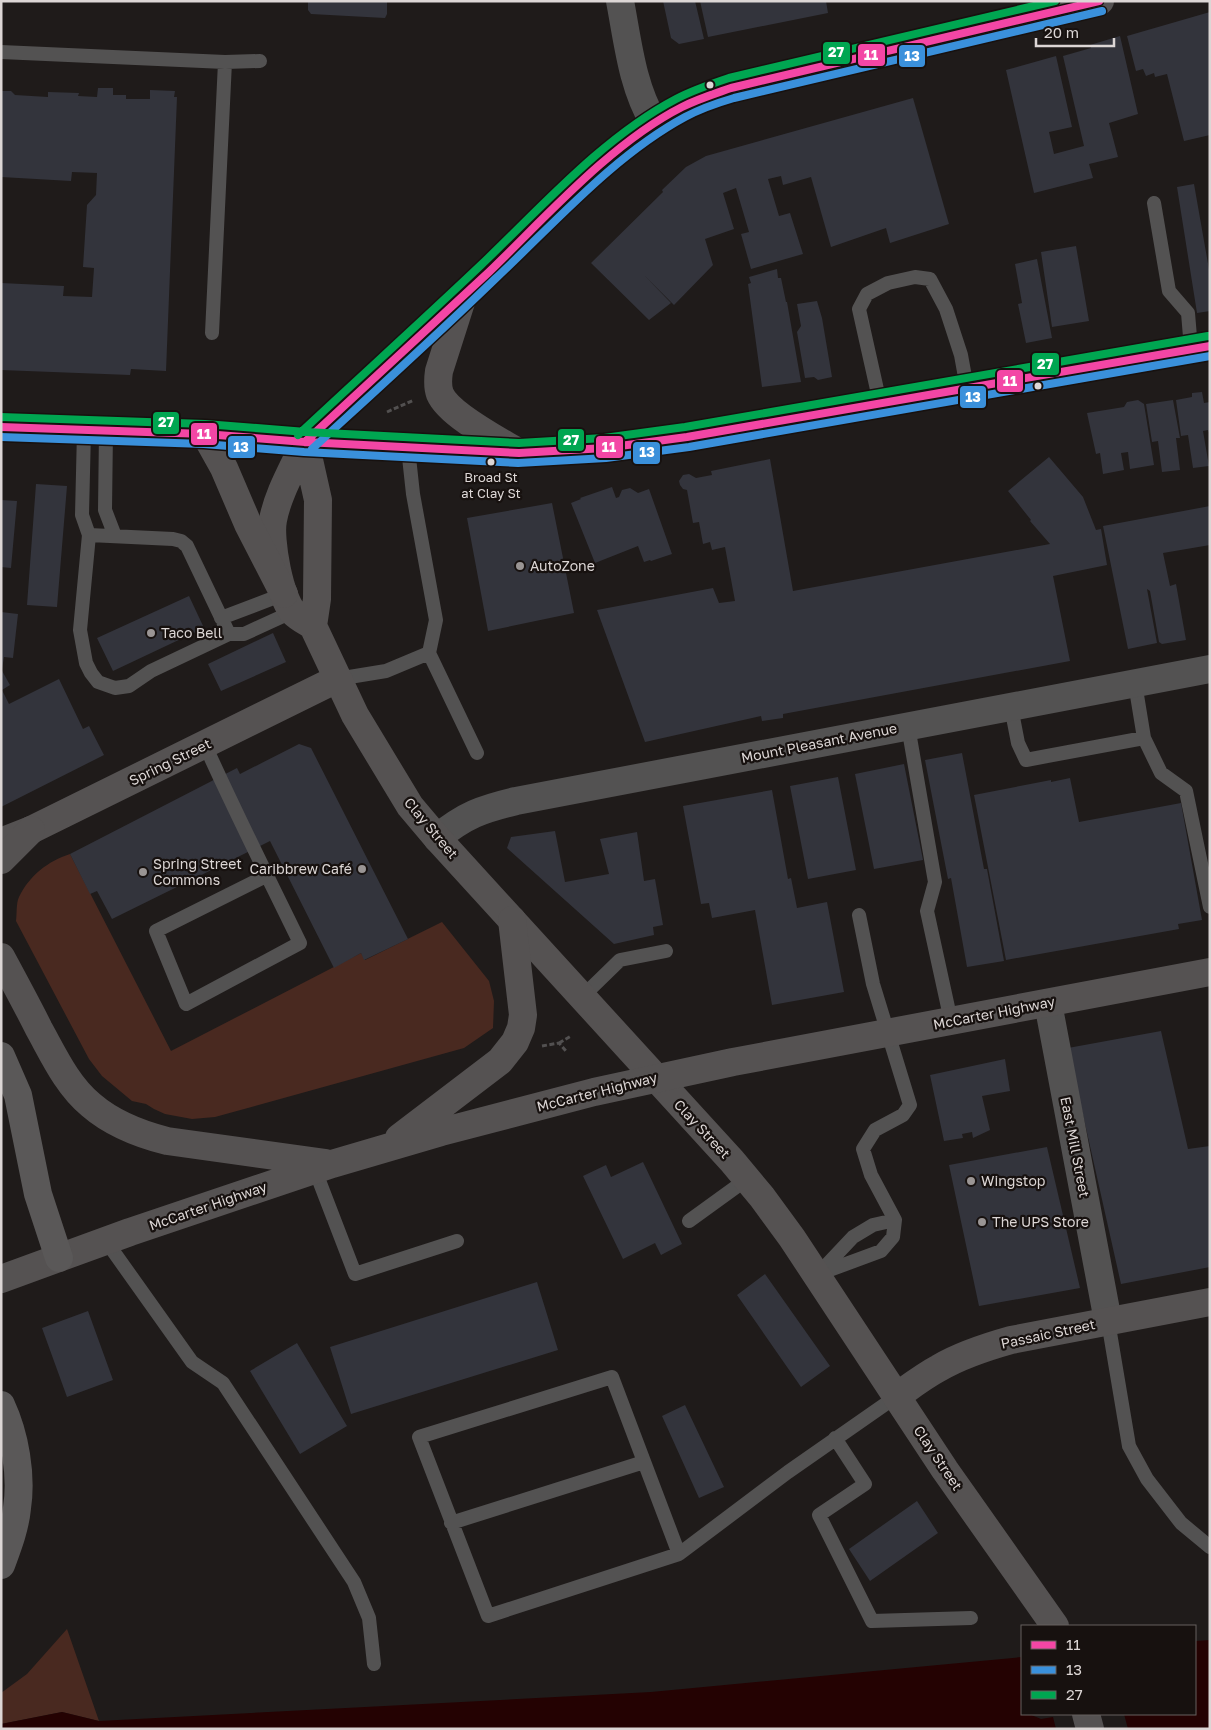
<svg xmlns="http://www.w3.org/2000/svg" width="1211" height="1730" viewBox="0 0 1211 1730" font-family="'Golos Text',sans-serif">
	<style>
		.green { fill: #492920 }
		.water { fill: #240202 }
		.pier { fill: #1f1b1a }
		.building { fill: #33343c }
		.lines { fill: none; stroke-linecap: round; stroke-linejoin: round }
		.path { stroke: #525050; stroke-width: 3; stroke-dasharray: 5 2.5; stroke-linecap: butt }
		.service { stroke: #535252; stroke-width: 14 }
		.minor { stroke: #535252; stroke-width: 28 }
		.tertiary { stroke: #535252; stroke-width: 28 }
		.secondary { stroke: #555252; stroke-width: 28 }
		.primary { stroke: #555252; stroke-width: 28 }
		.motorway { stroke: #5a5858; stroke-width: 28 }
		.bus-1-casing { stroke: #17110f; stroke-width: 11 }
		.bus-2-casing { stroke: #17110f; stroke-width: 11 }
		.bus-3-casing { stroke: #17110f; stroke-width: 11 }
		.bus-1 { stroke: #f346a5; stroke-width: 8 }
		.bus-2 { stroke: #3a90db; stroke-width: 8 }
		.bus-3 { stroke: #00a651; stroke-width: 8 }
		.bus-dot { fill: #dcd6d5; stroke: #17110f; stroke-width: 2 }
		.poi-dot { fill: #9a9594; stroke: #17110f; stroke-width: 2 }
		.labels { text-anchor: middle; stroke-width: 4.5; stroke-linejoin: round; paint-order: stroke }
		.bus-label { font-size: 13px; fill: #dcd6d5; stroke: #17110f }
		.poi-label { font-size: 14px; fill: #dcd6d5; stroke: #17110f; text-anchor: start }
		.street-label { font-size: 14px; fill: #dcd6d5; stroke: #17110f }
		.line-badge { stroke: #17110f; stroke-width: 2 }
		.badge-label { font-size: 14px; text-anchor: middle; font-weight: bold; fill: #fff }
	</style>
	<rect width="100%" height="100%" fill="#1f1b1a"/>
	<path class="green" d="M 70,854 L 171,1051 L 361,953 L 365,960 L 442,922 L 489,981 L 494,1001 L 493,1028 L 464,1048 L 215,1117 L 192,1119 L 165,1114 L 154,1109 L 146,1104 L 132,1101 L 102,1076 L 89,1059 L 16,921 C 17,914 16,903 19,897 C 29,876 48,861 70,854 Z
		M 67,1629 L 99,1721 L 62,1712 L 1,1724 L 1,1693 L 27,1674 Z"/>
	<path class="water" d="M 1210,1640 L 1210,1729 L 1,1729 L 1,1724 L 62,1712 L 99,1721 L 651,1692 L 1022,1657 L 1022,1714 L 1195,1714 L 1195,1641 Z"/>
	<path class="pier" d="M 1029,1714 L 1124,1714 L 1128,1729 L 1056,1729 L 1053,1717 L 1041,1719 Z"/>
	<path class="building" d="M 308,1 L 387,1 L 387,14 L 385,18 L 311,14 L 308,10 Z
		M 663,1 L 695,1 L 704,39 L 679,44 L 671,38 Z
		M 700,1 L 826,1 L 828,13 L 708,37 Z
		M 1210,12 L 1210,135 L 1184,141 L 1167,74 L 1155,77 L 1154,73 L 1146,76 L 1143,69 L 1136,71 L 1127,36 Z
		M 1120,36 L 1138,114 L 1109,123 L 1118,157 L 1089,164 L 1093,178 L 1034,193 L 1006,70 L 1056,56 L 1072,127 L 1049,132 L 1054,154 L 1084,146 L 1063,56 L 1091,48 L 1090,45 Z
		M 98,88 L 113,88 L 113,95 L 126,95 L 126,99 L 150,99 L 150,90 L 175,91 L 174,97 L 177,97 L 166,371 L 131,369 L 130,375 L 1,370 L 1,283 L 64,286 L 63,296 L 92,297 L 94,268 L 83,267 L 87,205 L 96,195 L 97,173 L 72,172 L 71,181 L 1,177 L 1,91 L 11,91 L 15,95 L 48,97 L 48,92 L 79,93 L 78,96 L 97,97 Z
		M 913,98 L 949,224 L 890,243 L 886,228 L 831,247 L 811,177 L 783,185 L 781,176 L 768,179 L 779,216 L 790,213 L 803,254 L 751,269 L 741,234 L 749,232 L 736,188 L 723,193 L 734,229 L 705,239 L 713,265 L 674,305 L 644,275 L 671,303 L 649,320 L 591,263 L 663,192 L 662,190 L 686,167 L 706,156 Z
		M 1194,184 L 1210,275 L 1210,311 L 1197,313 L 1177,187 Z
		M 1076,246 L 1089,321 L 1052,327 L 1041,252 Z
		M 1037,259 L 1052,338 L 1026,343 L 1018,304 L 1022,303 L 1015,264 Z
		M 777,269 L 778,278 L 781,278 L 786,302 L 787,302 L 801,382 L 762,387 L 748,284 L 751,283 L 749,277 Z
		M 817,301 L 822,318 L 832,377 L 818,380 L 814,377 L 805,378 L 797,332 L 801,326 L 797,304 Z
		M 1202,392 L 1204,403 L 1210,402 L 1210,435 L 1208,430 L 1203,431 L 1209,466 L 1193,468 L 1188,435 L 1181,436 L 1176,400 L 1192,397 L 1192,393 Z
		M 1138,400 L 1144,404 L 1154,465 L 1130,469 L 1128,452 L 1121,453 L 1124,470 L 1103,474 L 1100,453 L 1096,454 L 1087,413 L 1124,407 L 1127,402 Z
		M 1173,400 L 1180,438 L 1176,438 L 1180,470 L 1162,472 L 1158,441 L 1152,442 L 1146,404 Z
		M 1049,457 L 1083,497 L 1096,530 L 1101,529 L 1107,565 L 1053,576 L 1070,661 L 783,714 L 783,718 L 762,721 L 761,716 L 645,742 L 597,610 L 713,588 L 719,603 L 735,601 L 725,547 L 712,550 L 710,542 L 703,544 L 699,522 L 693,523 L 687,490 L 683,489 L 680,485 L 679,481 L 683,475 L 689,474 L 696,478 L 712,475 L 711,471 L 770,459 L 793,591 L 1050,544 L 1030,521 L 1031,520 L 1008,491 Z
		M 36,484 L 67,486 L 57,607 L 27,605 Z
		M 612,487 L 616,498 L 619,497 L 622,490 L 630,488 L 638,493 L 649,489 L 672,554 L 651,561 L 650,560 L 644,562 L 638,546 L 595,563 L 571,503 L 581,499 L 580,498 Z
		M 1,500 L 17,501 L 11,568 L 1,567 Z
		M 552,503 L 574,613 L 488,631 L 467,518 Z
		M 1210,506 L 1210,545 L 1163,553 L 1170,586 L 1176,584 L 1186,640 L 1162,644 L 1159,642 L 1150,591 L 1147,589 L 1157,643 L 1128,649 L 1103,526 Z
		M 189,596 L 204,628 L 113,671 L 97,638 Z
		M 1,612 L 18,614 L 13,658 L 4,657 L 2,669 Z
		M 273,633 L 286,662 L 221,691 L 208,664 Z
		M 1,669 L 10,685 L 2,690 L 9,704 L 59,679 L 83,729 L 89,726 L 104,755 L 1,807 Z
		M 299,744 L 311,748 L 408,939 L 364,960 L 361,953 L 334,968 L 270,841 L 112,919 L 97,891 L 90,894 L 70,854 L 237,768 L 240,774 Z
		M 962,753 L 984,869 L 987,869 L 1004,961 L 967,967 L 951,878 L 948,879 L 925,760 Z
		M 904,764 L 923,860 L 874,869 L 855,774 Z
		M 838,777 L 856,870 L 808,879 L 790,786 Z
		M 1070,778 L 1079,822 L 1181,803 L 1202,920 L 1178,924 L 1179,929 L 1006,960 L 974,795 L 1051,780 L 1051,782 Z
		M 772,790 L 788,879 L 791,878 L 797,908 L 827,902 L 844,992 L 772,1005 L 755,910 L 712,918 L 709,903 L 701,904 L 683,806 Z
		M 555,831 L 565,882 L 609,874 L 600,839 L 637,832 L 644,881 L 655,879 L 663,925 L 653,927 L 654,935 L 614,944 L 507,848 L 511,837 Z
		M 1161,1031 L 1188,1149 L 1210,1146 L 1210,1267 L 1121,1284 L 1068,1048 Z
		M 1005,1059 L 1010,1091 L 982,1096 L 990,1130 L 973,1138 L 972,1132 L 962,1134 L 963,1138 L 944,1141 L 930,1075 Z
		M 1047,1147 L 1080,1288 L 979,1306 L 949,1165 Z
		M 643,1162 L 682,1244 L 661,1255 L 655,1243 L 623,1259 L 583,1176 L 606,1165 L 611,1177 Z
		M 765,1274 L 830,1366 L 801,1387 L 737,1295 Z
		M 537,1282 L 558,1350 L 351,1414 L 330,1347 Z
		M 88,1311 L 113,1380 L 67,1397 L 42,1328 Z
		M 297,1343 L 347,1426 L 300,1454 L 250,1371 Z
		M 685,1405 L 724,1487 L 699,1498 L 662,1416 Z
		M 917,1501 L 938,1533 L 870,1581 L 849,1549 Z"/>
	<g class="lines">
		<path class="path" d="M 387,412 L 414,400
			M 559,1043 L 571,1036
			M 542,1046 L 559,1043 L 566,1051"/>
		<path class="service" d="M 1,52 L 225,62 L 260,61
			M 1154,203 L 1169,291 L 1188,313 L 1191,349
			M 212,333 L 225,62
			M 880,403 L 859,309 L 867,294 L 888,283 L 915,277 L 930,279 L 946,309 L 961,355 L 967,388
			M 84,431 L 82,515 L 89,535 L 80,630 L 86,663 L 91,673 L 98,682 L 115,688 L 129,686 L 151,671 L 229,634 L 244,634 L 292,612
			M 106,431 L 105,510 L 115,536
			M 408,448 L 413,494 L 436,620 L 429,653 L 477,753
			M 89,535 L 173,539 L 181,541 L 187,546 L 229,634
			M 221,618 L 284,594
			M 337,679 L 386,671 L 429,653
			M 1135,683 L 1144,738
			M 1011,707 L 1018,743 L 1026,760 L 1144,738 L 1161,773 L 1186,791 L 1210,907
			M 908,726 L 935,882 L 927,911 L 951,1021
			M 205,745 C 235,812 268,877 300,943 L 186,1004 L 156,931 L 268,875
			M 582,997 L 620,960 L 666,951
			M 315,1170 L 355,1274 L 457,1241
			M 689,1221 L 747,1179
			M 106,1241 L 192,1362 L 223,1383 L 354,1582 L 369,1618 L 374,1664
			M 820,1272 L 853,1237 L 873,1225 L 895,1220
			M 816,1275 L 881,1251 L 893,1237 L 895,1220 L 871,1175 L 863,1149 L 875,1130 L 903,1115 L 910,1105 L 873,984 L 859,915
			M 1108,1321 L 1129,1446 L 1147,1479 L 1181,1523 L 1210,1547
			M 612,1377 L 679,1554 L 488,1616 L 419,1437 Z
			M 835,1438 L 865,1484 L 819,1515 L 872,1621 L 971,1618
			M 451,1523 L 644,1462
			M 679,1554 L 788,1472 L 897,1396"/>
		<path class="minor" d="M 437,838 C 465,815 482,809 516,801 L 1210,669
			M 1048,1003 L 1108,1321"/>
		<path class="tertiary" d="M 620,1 C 628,43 632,86 654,123"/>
		<path class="secondary" d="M 305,442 L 318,500 L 317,599 L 313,626 L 355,715 L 410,806 L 437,838 L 732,1161 L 762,1197 L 792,1238 L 945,1470 L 1055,1626
			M 305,442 C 294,467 278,493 273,520 C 269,539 280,600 294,613 C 299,618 307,622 313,626
			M 8,839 L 31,830 L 337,679
			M 897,1396 C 911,1386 924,1376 939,1368 C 961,1355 986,1347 1011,1340 L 1210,1302
			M 1086,1714 L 1090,1729"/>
		<path class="primary" d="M 462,299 L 439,371 C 438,378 437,386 440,394 C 449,415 498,440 518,452
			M 1,427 L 205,434 L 305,442 L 519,453 L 605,448 L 687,437 L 1210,346
			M 205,434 L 224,468 L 248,524 L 284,594
			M 305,442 C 358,393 412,345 464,295 C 495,266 525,237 555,208 C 607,158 660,107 731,88 L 1100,1
			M 1,860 L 31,830
			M 1,957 C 14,981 27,1005 39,1029 C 54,1056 67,1085 91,1105 C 113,1124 139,1134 167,1141 L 326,1163
			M 399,1138 L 500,1061 L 515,1042 L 521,1028 L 523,1015 L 512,920
			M 1,1279 L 130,1232 L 332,1164 L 441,1132 L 594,1092 L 733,1062 L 1210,972"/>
		<path class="motorway" d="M 1,1056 L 18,1095 L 38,1194 L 59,1258
			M 1,1405 C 15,1435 22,1475 17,1508 C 15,1528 8,1546 1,1565"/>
		<defs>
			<path id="bus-1" d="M 1,427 L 205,434 L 305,442 L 519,453 L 605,448 L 687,437 L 1210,346
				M 305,442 C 366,385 428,329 489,272 C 546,217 611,143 682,107 C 698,99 714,94 731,88 L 1099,1"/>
			<path id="bus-2" d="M 1,437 L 204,444 L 304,452 L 518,463 L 606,458 L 689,447 L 1210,356
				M 312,449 C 373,393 435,337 495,279 C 554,224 613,156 685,117 C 700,109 717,103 734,98 L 1102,11"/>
			<path id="bus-3" d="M 1,417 L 205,424 L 306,432 L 519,443 L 604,438 L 685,427 L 1208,336
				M 298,435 C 359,378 421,322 481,265 C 541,208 602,138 676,99 C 693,90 711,84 729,78 L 1055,1"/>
		</defs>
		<use href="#bus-1" class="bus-1-casing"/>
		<use href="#bus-2" class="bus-2-casing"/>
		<use href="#bus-3" class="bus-3-casing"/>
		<use href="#bus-1" class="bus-1"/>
		<use href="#bus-2" class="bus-2"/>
		<use href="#bus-3" class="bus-3"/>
	</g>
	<g class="bus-dot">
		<circle cx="710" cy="85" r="4.5"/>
		<circle cx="1038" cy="386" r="4.5"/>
		<circle cx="491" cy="462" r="4.5"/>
	</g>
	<g class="poi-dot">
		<circle cx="520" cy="566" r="5"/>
		<circle cx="151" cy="633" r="5"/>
		<circle cx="362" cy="869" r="5"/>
		<circle cx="143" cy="872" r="5"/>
		<circle cx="971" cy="1181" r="5"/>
		<circle cx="982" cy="1222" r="5"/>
	</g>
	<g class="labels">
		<g class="bus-label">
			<text x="491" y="482">Broad St<tspan x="491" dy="16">at Clay St</tspan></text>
		</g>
		<g class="poi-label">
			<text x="530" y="571">AutoZone</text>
			<text x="161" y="638">Taco Bell</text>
			<text x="153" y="869">Spring Street<tspan x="153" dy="16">Commons</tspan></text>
			<text x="352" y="874" text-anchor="end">Caribbrew Café</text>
			<text x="981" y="1186">Wingstop</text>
			<text x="992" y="1227">The UPS Store</text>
		</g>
		<g class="street-label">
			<text transform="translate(819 743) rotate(-11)" y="5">Mount Pleasant Avenue</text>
			<text transform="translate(170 762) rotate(-26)" y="5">Spring Street</text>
			<text transform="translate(431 828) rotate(50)" y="5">Clay Street</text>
			<text transform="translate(994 1013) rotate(-11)" y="5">McCarter Highway</text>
			<text transform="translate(597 1092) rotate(-14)" y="5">McCarter Highway</text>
			<text transform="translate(702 1129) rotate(47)" y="5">Clay Street</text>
			<text transform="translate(1075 1147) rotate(79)" y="5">East Mill Street</text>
			<text transform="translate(208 1206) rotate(-19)" y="5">McCarter Highway</text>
			<text transform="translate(1048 1334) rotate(-12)" y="5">Passaic Street</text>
			<text transform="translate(938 1458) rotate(56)" y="5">Clay Street</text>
		</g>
	</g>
	<g class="line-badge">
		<rect x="822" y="41" width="29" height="24" rx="5" fill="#00a651"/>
		<rect x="857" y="43" width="29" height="24" rx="5" fill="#f346a5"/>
		<rect x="898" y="44" width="28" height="24" rx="5" fill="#3a90db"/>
		<rect x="1031" y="352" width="29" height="24" rx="5" fill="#00a651"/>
		<rect x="996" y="369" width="28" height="24" rx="5" fill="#f346a5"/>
		<rect x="959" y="385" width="28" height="24" rx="5" fill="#3a90db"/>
		<rect x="152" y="411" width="28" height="24" rx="5" fill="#00a651"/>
		<rect x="190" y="422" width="28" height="24" rx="5" fill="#f346a5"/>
		<rect x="557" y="428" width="28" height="24" rx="5" fill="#00a651"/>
		<rect x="227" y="435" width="29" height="24" rx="5" fill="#3a90db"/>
		<rect x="595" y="435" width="29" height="24" rx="5" fill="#f346a5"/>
		<rect x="632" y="441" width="29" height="24" rx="5" fill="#3a90db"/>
	</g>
	<g class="badge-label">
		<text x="836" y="57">27</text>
		<text x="871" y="60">11</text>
		<text x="912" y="61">13</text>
		<text x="1045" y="369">27</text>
		<text x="1010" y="386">11</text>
		<text x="973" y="402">13</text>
		<text x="166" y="427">27</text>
		<text x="204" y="439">11</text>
		<text x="571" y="445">27</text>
		<text x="241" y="452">13</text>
		<text x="609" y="452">11</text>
		<text x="647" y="457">13</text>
	</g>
	<rect width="1211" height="1730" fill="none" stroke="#dcd6d5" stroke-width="5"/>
	<rect x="1021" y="1625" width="175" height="90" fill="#17110f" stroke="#66605e"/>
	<rect x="1031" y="1641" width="25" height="8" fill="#f346a5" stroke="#66605e"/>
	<text x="1066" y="1650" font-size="15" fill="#dcd6d5">11</text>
	<rect x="1031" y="1666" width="25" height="8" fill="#3a90db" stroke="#66605e"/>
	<text x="1066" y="1675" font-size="15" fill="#dcd6d5">13</text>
	<rect x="1031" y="1691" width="25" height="8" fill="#00a651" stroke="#66605e"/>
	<text x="1066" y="1700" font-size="15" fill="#dcd6d5">27</text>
	<path d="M1036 38v8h78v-8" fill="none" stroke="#dcd6d5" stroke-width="2.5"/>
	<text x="1044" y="38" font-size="15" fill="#dcd6d5" stroke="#17110f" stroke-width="4" paint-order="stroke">20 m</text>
</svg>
